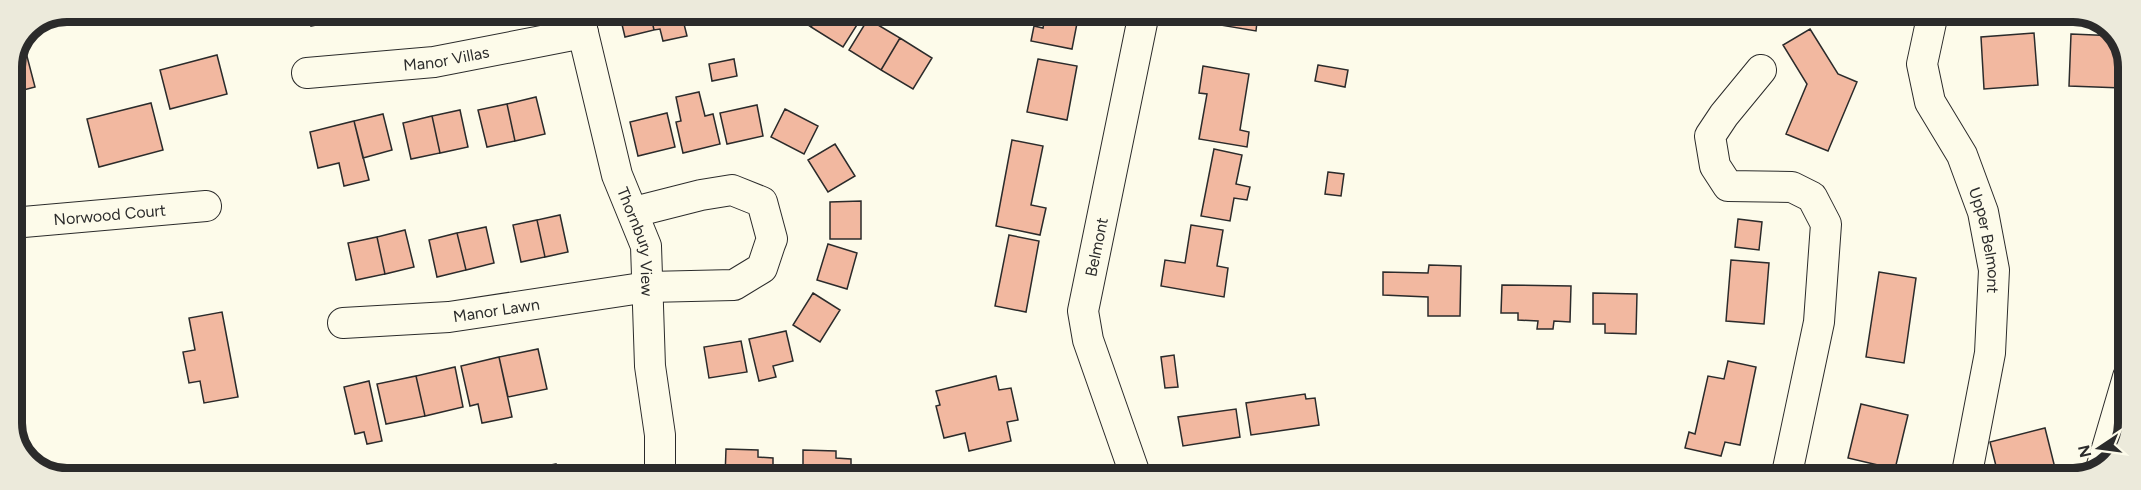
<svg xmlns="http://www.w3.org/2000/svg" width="2141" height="490" viewBox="0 0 2141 490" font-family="Figtree,sans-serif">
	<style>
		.building { fill: #f2b8a0; stroke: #2b2b2b; stroke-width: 1.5 }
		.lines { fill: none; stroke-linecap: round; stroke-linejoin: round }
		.minor-casing { stroke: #2b2b2b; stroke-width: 32 }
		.minor { stroke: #fdfbea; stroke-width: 30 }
		.labels { text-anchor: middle; stroke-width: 4.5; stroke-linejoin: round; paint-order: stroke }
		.street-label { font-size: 16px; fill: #2b2b2b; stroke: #fdfbea }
		.rim { fill: none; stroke: #2b2b2b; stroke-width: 8 }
	</style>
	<rect width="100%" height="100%" fill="#fdfbea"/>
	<path class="building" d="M 308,12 L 338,12 L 340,20 L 311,26 Z
		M 338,12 L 369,12 L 369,14 L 340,20 Z
		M 388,12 L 418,12 L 419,17 L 390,23 Z
		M 619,12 L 650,12 L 654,30 L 625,37 Z
		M 650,12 L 693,12 L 695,22 L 684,24 L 687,36 L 663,41 L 660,29 L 654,30 Z
		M 697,12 L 735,12 L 735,16 L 699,22 Z
		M 789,12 L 821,12 L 811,27 Z
		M 821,12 L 855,12 L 862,17 L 843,47 L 811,27 Z
		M 1046,13 L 1079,13 L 1072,49 L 1031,41 L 1034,26 L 1043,28 Z
		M 1222,13 L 1258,13 L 1256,31 L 1220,25 Z
		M 868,19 L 900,38 L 881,70 L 849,50 Z
		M 1810,29 L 1838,74 L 1857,82 L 1828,151 L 1786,134 L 1807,84 L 1783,45 Z
		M 2034,33 L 2038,85 L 1984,89 L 1981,37 Z
		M 2071,34 L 2118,36 L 2124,50 L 2122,88 L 2069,86 Z
		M 900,38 L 932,58 L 913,89 L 881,70 Z
		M 23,41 L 35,87 L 12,93 L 12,67 Z
		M 217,55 L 227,94 L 170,109 L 160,70 Z
		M 734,59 L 737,76 L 712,81 L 709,64 Z
		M 1038,59 L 1077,66 L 1067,120 L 1027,112 Z
		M 1318,65 L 1348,70 L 1345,87 L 1315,81 Z
		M 1203,66 L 1249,74 L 1240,130 L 1249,132 L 1247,147 L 1199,139 L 1207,94 L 1199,93 Z
		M 699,92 L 705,116 L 713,114 L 720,144 L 683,153 L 676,122 L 681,121 L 676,97 Z
		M 536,97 L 545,134 L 515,141 L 507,104 Z
		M 151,103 L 163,150 L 99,167 L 87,119 Z
		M 507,104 L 515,141 L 487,147 L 478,110 Z
		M 757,105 L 763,136 L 727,144 L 720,113 Z
		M 785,109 L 818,126 L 804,154 L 771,137 Z
		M 460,110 L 468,147 L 440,153 L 432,116 Z
		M 667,113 L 675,147 L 638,156 L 630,122 Z
		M 383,114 L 392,150 L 363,158 L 354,121 Z
		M 432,116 L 440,153 L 411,159 L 403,123 Z
		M 354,121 L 369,180 L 344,186 L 339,163 L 318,168 L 310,132 Z
		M 1012,140 L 1043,146 L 1031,205 L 1046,208 L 1040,235 L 996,226 Z
		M 835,144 L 855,176 L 828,192 L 808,160 Z
		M 1214,149 L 1242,155 L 1236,184 L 1250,187 L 1247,200 L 1234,198 L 1230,221 L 1201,216 Z
		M 1328,172 L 1344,174 L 1341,196 L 1325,194 Z
		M 861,201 L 861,239 L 830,239 L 830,202 Z
		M 560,215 L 568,252 L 545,257 L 537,220 Z
		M 1738,219 L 1762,222 L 1759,250 L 1735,247 Z
		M 537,220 L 545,257 L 521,262 L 513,225 Z
		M 1191,225 L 1223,230 L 1217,266 L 1228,268 L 1224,297 L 1161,286 L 1165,260 L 1185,263 Z
		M 486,227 L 494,263 L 466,270 L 457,233 Z
		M 405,230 L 414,267 L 385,274 L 377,237 Z
		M 457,233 L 466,270 L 437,277 L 429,240 Z
		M 1009,235 L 1039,241 L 1026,312 L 995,306 Z
		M 377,237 L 385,274 L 356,280 L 348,243 Z
		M 828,244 L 857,253 L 847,289 L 817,280 Z
		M 1731,260 L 1769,263 L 1764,324 L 1726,321 Z
		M 1429,265 L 1461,266 L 1460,316 L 1428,316 L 1428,297 L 1383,295 L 1383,272 L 1428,273 Z
		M 1879,272 L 1916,278 L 1904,363 L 1866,357 Z
		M 1502,285 L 1571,286 L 1570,322 L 1554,321 L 1553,329 L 1537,329 L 1538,321 L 1518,320 L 1518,313 L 1501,313 Z
		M 813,293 L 840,310 L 820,342 L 793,325 Z
		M 1593,293 L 1637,294 L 1636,334 L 1605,333 L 1605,324 L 1593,324 Z
		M 222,312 L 238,397 L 204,403 L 200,381 L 189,383 L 183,352 L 195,350 L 189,318 Z
		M 786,331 L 793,361 L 773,366 L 776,377 L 759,381 L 749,339 Z
		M 741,341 L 747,372 L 709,378 L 704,347 Z
		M 538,349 L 547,389 L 508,397 L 499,357 Z
		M 1174,355 L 1178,387 L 1165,388 L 1161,357 Z
		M 499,357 L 512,417 L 482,423 L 478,404 L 470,406 L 461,366 Z
		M 1728,361 L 1756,367 L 1740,445 L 1725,442 L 1721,456 L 1685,448 L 1689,432 L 1695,434 L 1708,376 L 1724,379 Z
		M 455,367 L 463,407 L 425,416 L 416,376 Z
		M 416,376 L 425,416 L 386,424 L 377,384 Z
		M 996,376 L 999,390 L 1011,388 L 1018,420 L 1007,422 L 1011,441 L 969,451 L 965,433 L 944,438 L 936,406 L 940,405 L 936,391 Z
		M 369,381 L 382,441 L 367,444 L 364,432 L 355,434 L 344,387 Z
		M 1305,394 L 1306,399 L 1315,398 L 1319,425 L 1251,435 L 1246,403 Z
		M 1861,404 L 1908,415 L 1895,469 L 1848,458 Z
		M 1236,409 L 1240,437 L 1183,446 L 1178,417 Z
		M 2045,428 L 2055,468 L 2015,478 L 1999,478 L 1990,442 Z
		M 726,449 L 758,450 L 758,457 L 773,458 L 773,477 L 725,477 Z
		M 803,450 L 836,451 L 836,458 L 851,459 L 851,477 L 803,477 Z
		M 556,464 L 559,477 L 529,477 L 527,470 Z"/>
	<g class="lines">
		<defs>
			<g id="minor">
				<path id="s1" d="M 578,12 L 617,175 L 646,246 L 650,366 L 660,435 L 660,477"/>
				<path id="s2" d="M 1933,13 L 1922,64 L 1930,102 L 1962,155 L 1983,212 L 1994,270 L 1990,353 L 1966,478"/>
				<path d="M 1761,70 L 1724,115 L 1710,136 L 1715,166 L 1728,186 L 1792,187 L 1812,197 L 1826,224 L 1819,322 L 1786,478"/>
				<path id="s3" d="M 307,73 L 434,62 L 583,33"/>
				<path id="s4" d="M 12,223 L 206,206"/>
				<path id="s5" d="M 343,323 L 449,317 L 648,287 L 734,285 L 762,268 L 770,244 L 772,239 L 762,202 L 732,190 L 701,195 L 634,212"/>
				<path d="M 2101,469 L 2128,377"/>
				<path id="s6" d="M 1136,477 L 1088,340 L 1083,311 L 1144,13"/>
			</g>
		</defs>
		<use href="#minor" class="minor-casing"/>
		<use href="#minor" class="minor"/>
	</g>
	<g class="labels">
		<g class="street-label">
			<text dy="6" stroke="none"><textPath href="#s3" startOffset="140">Manor Villas</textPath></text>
			<text dy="6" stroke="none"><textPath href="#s4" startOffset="98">Norwood Court</textPath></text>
			<text dy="6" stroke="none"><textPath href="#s2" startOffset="242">Upper Belmont</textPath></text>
			<text dy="6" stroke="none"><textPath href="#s1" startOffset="238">Thornbury View</textPath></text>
			<text dy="6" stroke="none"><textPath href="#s6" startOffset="240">Belmont</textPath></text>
			<text dy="6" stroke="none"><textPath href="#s5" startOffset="154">Manor Lawn</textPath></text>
		</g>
	</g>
	<path d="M0 0H2141V490H0ZM67 22H2073A45 45 0 0 1 2118 67V423A45 45 0 0 1 2073 468H67A45 45 0 0 1 22 423V67A45 45 0 0 1 67 22Z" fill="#eceadb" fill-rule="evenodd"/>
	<path class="rim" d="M67 22H2073A45 45 0 0 1 2118 67V423A45 45 0 0 1 2073 468H67A45 45 0 0 1 22 423V67A45 45 0 0 1 67 22Z"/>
	<g transform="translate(2099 448) rotate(257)" stroke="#fdfbea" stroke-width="4.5" paint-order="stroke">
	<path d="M0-4.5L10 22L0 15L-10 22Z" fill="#2b2b2b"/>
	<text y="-9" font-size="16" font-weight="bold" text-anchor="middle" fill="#2b2b2b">N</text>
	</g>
</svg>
